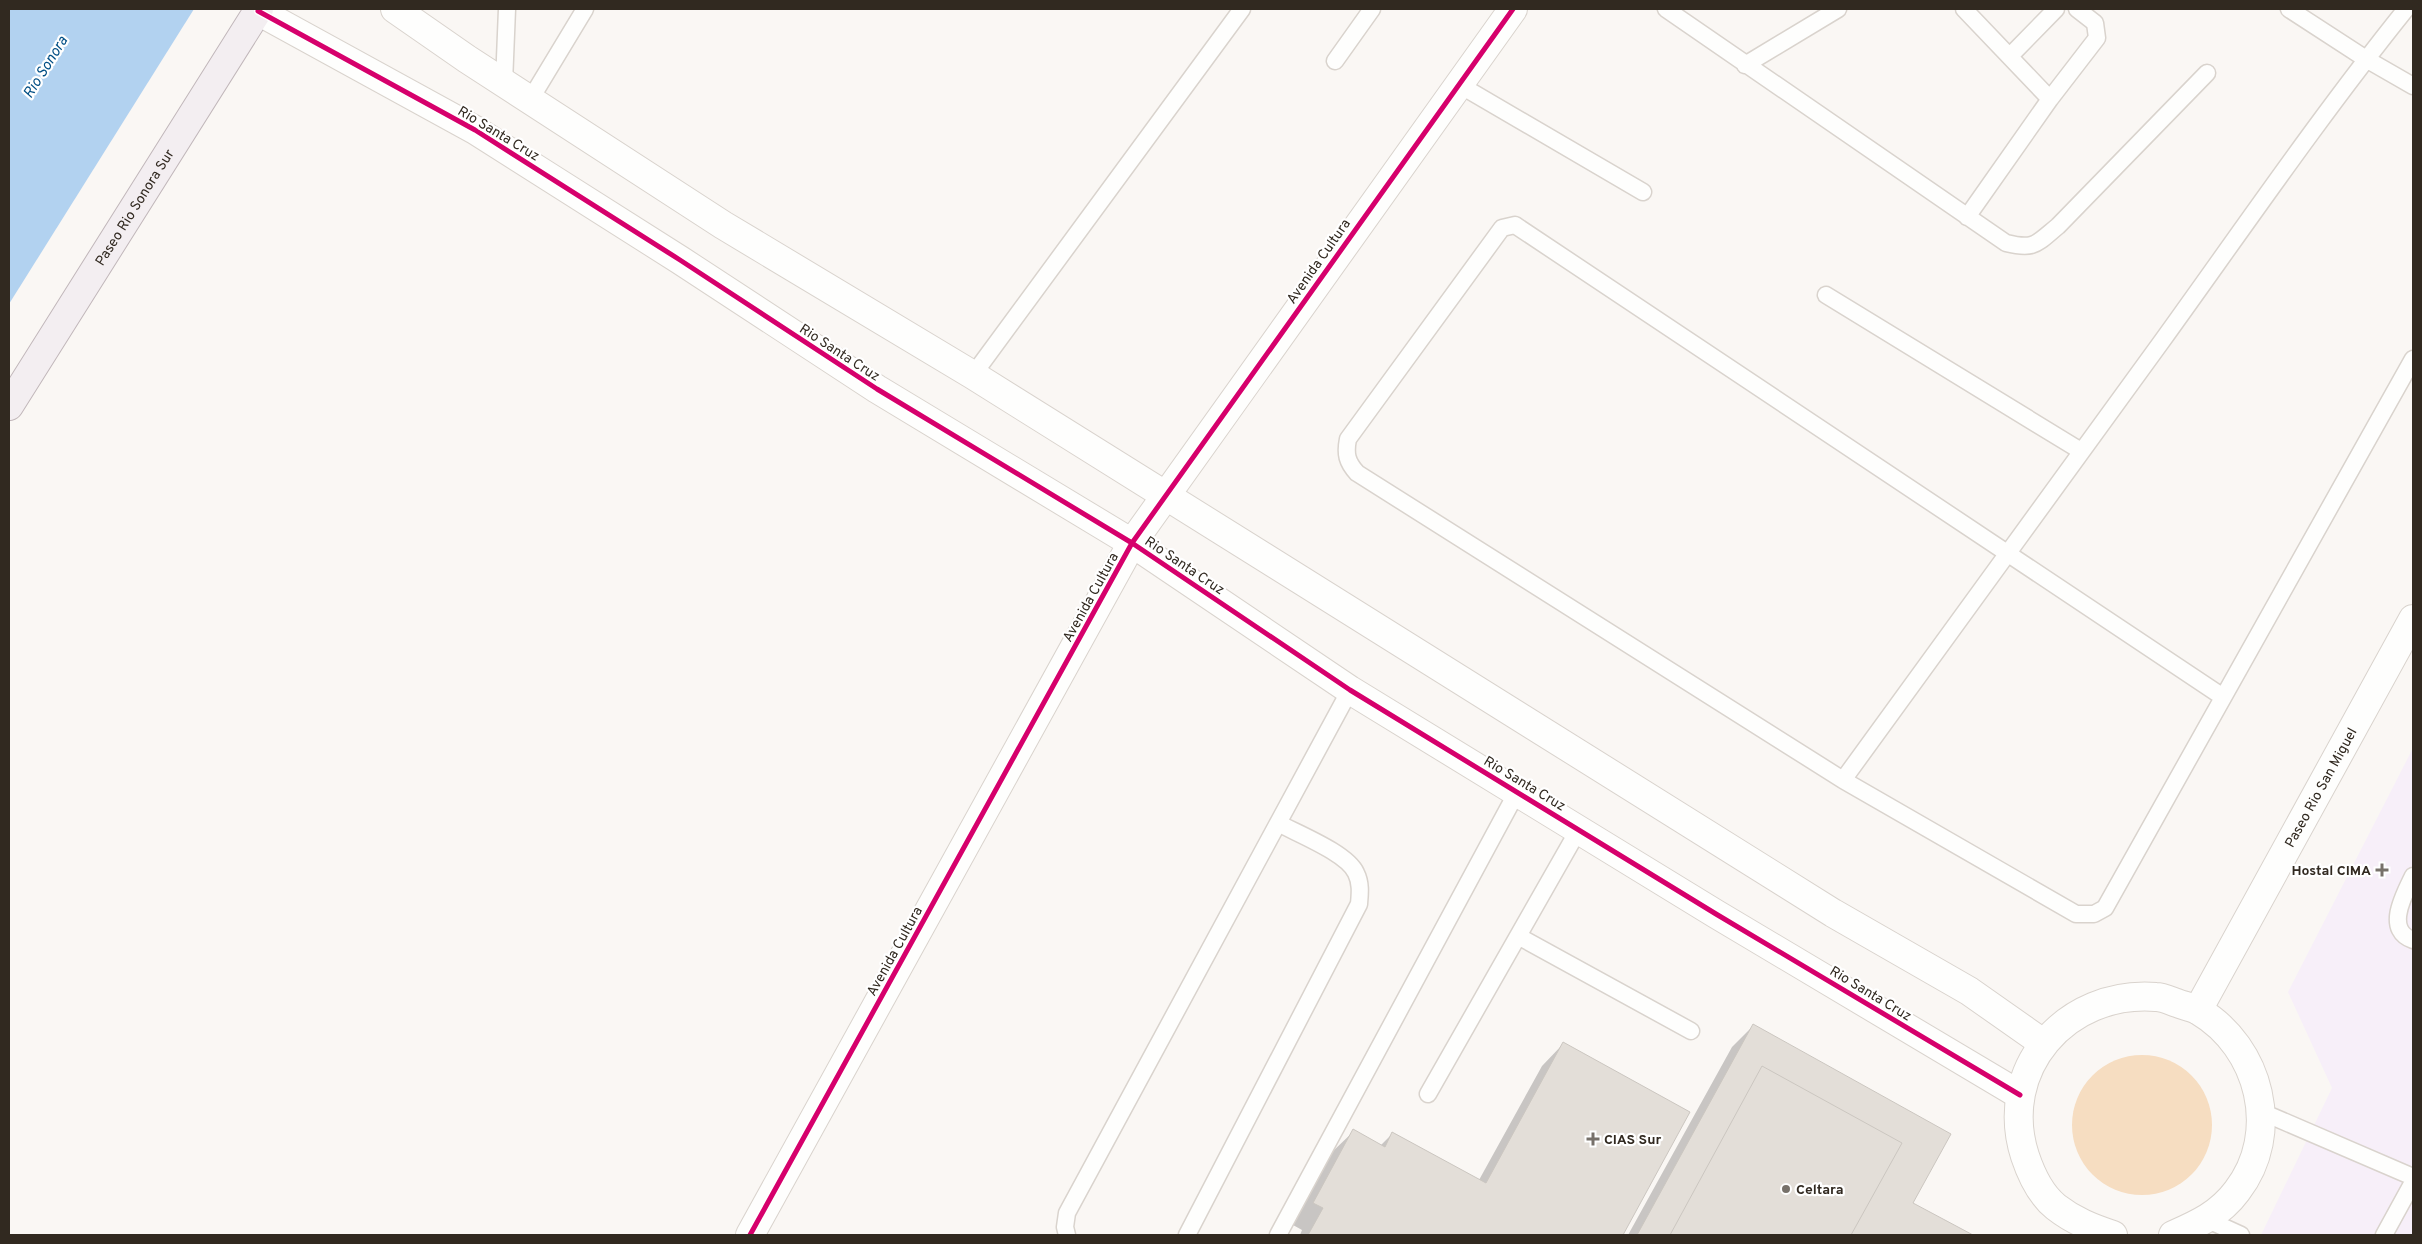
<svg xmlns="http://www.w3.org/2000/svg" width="2422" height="1244" viewBox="0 0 2422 1244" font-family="Overpass,sans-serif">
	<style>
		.medical { fill: #f7eff9 }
		.green { fill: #f6ddc1 }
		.water { fill: #b2d2f0 }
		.shadow { fill: #0003 }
		.building { fill: #e3ded8; stroke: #cbc6c0 }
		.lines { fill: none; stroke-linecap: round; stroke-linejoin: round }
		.service-casing { stroke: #d9d3cd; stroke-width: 19 }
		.minor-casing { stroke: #d9d3cd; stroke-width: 30 }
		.tertiary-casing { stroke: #d9d3cd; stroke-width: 30 }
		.primary-casing { stroke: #c1b7ba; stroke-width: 30 }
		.service { stroke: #fefefd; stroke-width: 16 }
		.minor { stroke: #fefefd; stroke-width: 28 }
		.tertiary { stroke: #fefefd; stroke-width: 28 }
		.primary { stroke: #f3eef1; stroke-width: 28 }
		.cycleway-casing { stroke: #fff; stroke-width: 8 }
		.cycleway { stroke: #d6006c; stroke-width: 5 }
		.poi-dot { fill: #77716a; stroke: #fff; stroke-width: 2 }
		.labels { text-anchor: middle; stroke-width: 4.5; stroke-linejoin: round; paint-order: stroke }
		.street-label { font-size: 14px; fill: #312920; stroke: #fff }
		.poi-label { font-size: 14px; font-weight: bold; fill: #312920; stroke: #fff; text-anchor: start }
		.water-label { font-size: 15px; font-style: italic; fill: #004e84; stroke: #fff }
	</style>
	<rect width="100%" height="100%" fill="#faf7f4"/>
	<path class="medical" d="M 2413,748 L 2413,1235 L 2261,1235 L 2332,1088 L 2288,992 Z"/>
	<path class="green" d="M2072 1125a70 70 0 1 1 140 0a70 70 0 1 1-140 0Z"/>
	<path class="water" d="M 9,9 L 194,9 L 9,304 Z"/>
	<path class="shadow" d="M 1753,1026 L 1911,1203 L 1970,1235 L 1628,1235 L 1732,1047 Z
		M 1563,1044 L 1689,1112 L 1622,1235 L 1300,1235 L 1302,1230 L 1293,1225 L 1332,1152 L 1354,1131 L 1380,1146 L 1393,1133 L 1479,1180 L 1542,1066 Z"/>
	<path class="building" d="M 1753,1024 L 1951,1134 L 1913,1203 L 1973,1235 L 1637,1235 Z
		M 1563,1042 L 1690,1112 L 1623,1235 L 1308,1235 L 1323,1208 L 1313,1203 L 1353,1129 L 1385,1147 L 1392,1132 L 1486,1183 Z
		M 1762,1066 L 1902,1143 L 1851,1235 L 1670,1235 Z"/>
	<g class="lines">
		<defs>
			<path id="service" d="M 1666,9 L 2006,243 C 2035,250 2036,244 2058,226 L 2207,73
				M 1964,9 L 2050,99 L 1967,217
				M 2289,9 L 2366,59 L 2413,86
				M 2010,56 L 2056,9
				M 1335,61 L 1372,9
				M 1745,65 L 1838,9
				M 504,83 L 507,9
				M 1458,84 L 1643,192
				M 2050,99 L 2097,38 L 2095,23 L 2077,9
				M 530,100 L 585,9
				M 1826,295 L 2081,451
				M 973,375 L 1242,9
				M 2223,697 L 1515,225 L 1502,228 L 1348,439 C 1345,454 1347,462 1357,473 L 1843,780 C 1949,633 2056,488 2162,341 C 2242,230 2320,116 2406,9
				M 1843,780 L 2076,914 L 2094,914 L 2105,908 L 2413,359
				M 2413,876 C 2404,895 2384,930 2413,940
				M 1518,936 L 1691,1031
				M 1428,1094 L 1579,829
				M 2262,1112 L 2413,1177
				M 2208,1220 L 2241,1235
				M 1067,1235 L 1065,1227 L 1067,1213 L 1350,690
				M 1187,1235 L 1359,904 C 1360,893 1361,883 1356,873 C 1347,853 1298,834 1278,823
				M 1278,1235 L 1517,792
				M 2384,1235 L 2413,1182"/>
			<g id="minor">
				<path d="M 395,9 L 467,59 L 723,225 L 973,375 L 1833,913 L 1969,991 L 2043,1043"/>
				<path d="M 258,11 L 475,130 L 680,260 L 877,389 L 1132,543 L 1350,690 L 1716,914 L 2020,1095"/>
				<path id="s1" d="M 2198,1010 L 2413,619"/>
				<path d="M 2113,1235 C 2092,1228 2074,1221 2056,1207 C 2041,1195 2031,1174 2025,1156 C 1997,1069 2066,990 2156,997 C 2163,997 2171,1001 2177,1003 C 2184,1006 2193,1007 2199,1011 C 2260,1047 2282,1133 2237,1191 C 2220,1214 2198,1224 2173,1235"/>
			</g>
			<path id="tertiary" d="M 750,1235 L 1132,543 L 1513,9"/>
			<g id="primary">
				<path id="s2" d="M 9,406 L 259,9"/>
			</g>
		</defs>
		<use href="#service" class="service-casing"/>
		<use href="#minor" class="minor-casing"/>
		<use href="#tertiary" class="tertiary-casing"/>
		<use href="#primary" class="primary-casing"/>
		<use href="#service" class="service"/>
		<use href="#minor" class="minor"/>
		<use href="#tertiary" class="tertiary"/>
		<use href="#primary" class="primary"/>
		<defs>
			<path id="cycleway" d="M 258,11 L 475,130 L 680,260 L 877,389 L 1132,543 L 1350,690 L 1716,914 L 2020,1095
				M 750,1235 L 1132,543 L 1513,9"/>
		</defs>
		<use href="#cycleway" class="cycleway-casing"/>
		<use href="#cycleway" class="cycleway"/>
	</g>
	<g class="poi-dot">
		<path d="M2379.5 862.5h5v5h5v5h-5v5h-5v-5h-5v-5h5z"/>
		<path d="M1590.5 1131.5h5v5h5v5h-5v5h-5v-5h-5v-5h5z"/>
		<circle cx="1786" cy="1189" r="5"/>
	</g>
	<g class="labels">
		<g class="street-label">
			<text transform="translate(499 133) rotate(31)" y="5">Rio Santa Cruz</text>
			<text dy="5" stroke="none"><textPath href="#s2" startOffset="235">Paseo Rio Sonora Sur</textPath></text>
			<text transform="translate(1318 261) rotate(-55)" y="5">Avenida Cultura</text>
			<text transform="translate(840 352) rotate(33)" y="5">Rio Santa Cruz</text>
			<text transform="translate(1185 565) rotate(34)" y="5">Rio Santa Cruz</text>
			<text transform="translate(1090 597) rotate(-61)" y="5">Avenida Cultura</text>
			<text transform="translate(1525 783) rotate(31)" y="5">Rio Santa Cruz</text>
			<text dy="5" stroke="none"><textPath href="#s1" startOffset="254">Paseo Rio San Miguel</textPath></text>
			<text transform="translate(894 951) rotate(-61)" y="5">Avenida Cultura</text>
			<text transform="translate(1871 993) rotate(31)" y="5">Rio Santa Cruz</text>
		</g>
		<g class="poi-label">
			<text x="2371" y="875" text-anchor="end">Hostal CIMA</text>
			<text x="1604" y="1144">CIAS Sur</text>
			<text x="1796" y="1194">Celtara</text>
		</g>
		<g class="water-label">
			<text transform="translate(45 67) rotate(-58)" y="5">Rio Sonora</text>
		</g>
	</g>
	<rect width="2422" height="1244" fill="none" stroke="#312920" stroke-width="20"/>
</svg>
